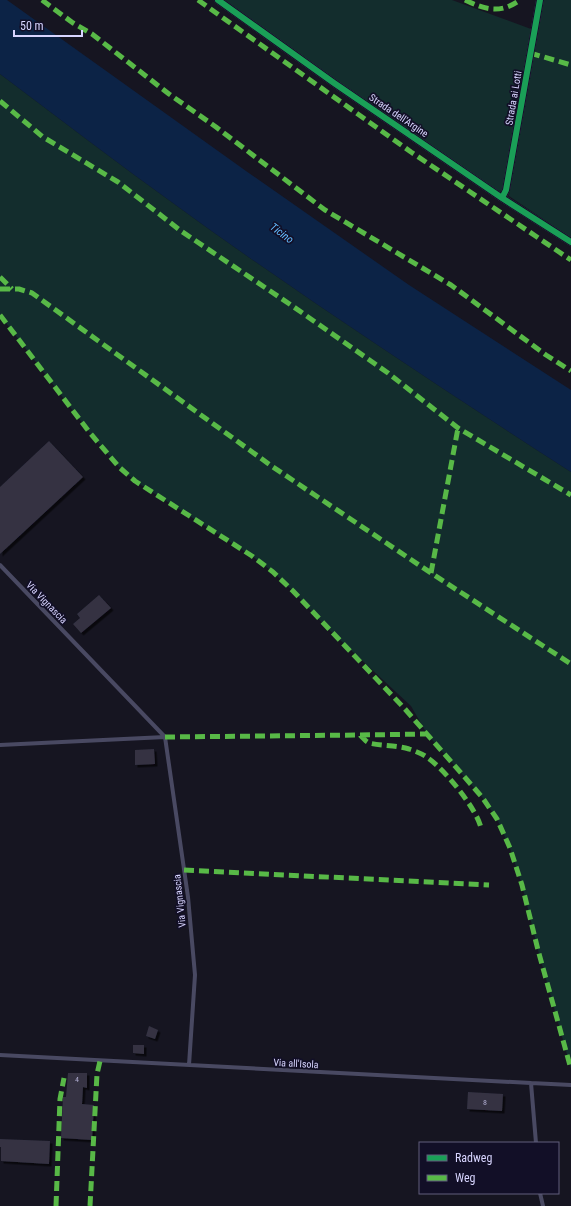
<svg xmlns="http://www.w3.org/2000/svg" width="571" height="1206" viewBox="0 0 571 1206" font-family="'Roboto Condensed',sans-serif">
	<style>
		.green { fill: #132d2d }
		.water { fill: #0c2346 }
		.building { fill: #343243; filter: url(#shadow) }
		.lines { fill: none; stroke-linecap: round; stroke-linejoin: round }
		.lane { stroke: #494962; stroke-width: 4 }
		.street { stroke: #494962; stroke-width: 8 }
		.quiet { stroke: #58b947; stroke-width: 5; stroke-dasharray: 10 5; stroke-linecap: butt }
		.cycleway-casing { stroke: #120f27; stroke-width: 8 }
		.cycleway { stroke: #1a9f57; stroke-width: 6 }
		.labels { text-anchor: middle; stroke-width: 3.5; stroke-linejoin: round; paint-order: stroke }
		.number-label { font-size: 8px; fill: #afacd0 }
		.street-label { font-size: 10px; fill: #d8d5ff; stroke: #120f27 }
		.water-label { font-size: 11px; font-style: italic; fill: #63bcff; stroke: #120f27 }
	</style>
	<defs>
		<filter id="shadow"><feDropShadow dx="2.5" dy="2.5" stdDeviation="0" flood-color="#0009"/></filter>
	</defs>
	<rect width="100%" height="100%" fill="#161521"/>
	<path class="green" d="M 225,0 L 452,0 L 531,29 L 502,191 L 495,190 L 338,83 Z
		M 544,0 L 571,0 L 571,238 L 509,196 Z
		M 0,74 C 59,118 117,163 177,206 C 305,299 438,386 571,472 L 571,1069 L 538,950 L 522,885 L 510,848 L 497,819 L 482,797 L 427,734 L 411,706 L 325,626 L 293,591 L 273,572 L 252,556 L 135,481 L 119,467 L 90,433 L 0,315 Z"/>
	<path class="water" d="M 0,0 L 7,0 L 246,171 L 409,285 L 571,390 L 571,472 C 438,386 305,299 177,206 C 117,163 59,118 0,74 Z"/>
	<path class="building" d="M 49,441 L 83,477 L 0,554 L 0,487 Z
		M 99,595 L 111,608 L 81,633 L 73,624 L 80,618 L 77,614 Z
		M 154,749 L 155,764 L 135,765 L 135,750 Z
		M 149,1026 L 158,1030 L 155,1039 L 146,1036 Z
		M 133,1045 L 144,1045 L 144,1054 L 133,1053 Z
		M 68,1073 L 87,1073 L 87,1088 L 83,1087 L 82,1104 L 94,1105 L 92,1140 L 61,1138 L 63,1097 L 66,1097 Z
		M 468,1092 L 503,1094 L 502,1111 L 467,1109 Z
		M 0,1139 L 50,1141 L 49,1164 L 1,1161 L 1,1147 L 0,1147 Z"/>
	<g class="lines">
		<path class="lane" d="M 0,565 L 165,737
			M 0,745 L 165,737 L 188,897 L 195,975 L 189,1065
			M 0,1055 L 531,1083 L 536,1143
			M 531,1083 L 571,1085
			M 540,1193 L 543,1206"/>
		<path class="street" d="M 218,0 L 334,83 L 502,198 L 571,242
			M 502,198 L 506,190 L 540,0"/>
		<path class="quiet" d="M 42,0 L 73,23 L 92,34 L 169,94 L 216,127 L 325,210 L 451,285 L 546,355 L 571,371
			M 198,0 L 411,152 L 571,260
			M 465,0 C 486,10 500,14 520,0
			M 530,53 L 571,65
			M 0,101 L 43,137 L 118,182 L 181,231 L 291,305 L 388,373 L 458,428 L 571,495
			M 0,277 L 12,289
			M 0,289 L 19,289 L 32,293 L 273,467 L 431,573 L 571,664
			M 0,315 L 90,433 L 119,467 L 135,481 L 252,556 L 273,572 L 293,591 L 405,709 L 482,797 L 497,819 L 510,848 L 522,885 L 538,950 L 571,1069
			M 431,573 L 458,428
			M 360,735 L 366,741 L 369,743 C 382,746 396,745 409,749 C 415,751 423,754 428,758 C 445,770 477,809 481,828
			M 165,737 L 360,735 L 427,734
			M 184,870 L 489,885
			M 56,1206 L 60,1099 L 64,1078
			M 90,1206 L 97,1074 L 100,1061"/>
		<defs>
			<path id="cycleway" d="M 218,0 L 334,83 L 502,198 L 571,242
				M 502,198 L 506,190 L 540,0"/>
		</defs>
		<use href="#cycleway" class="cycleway-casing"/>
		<use href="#cycleway" class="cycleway"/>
	</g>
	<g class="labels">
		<g class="number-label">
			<text x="77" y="1082">4</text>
			<text x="485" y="1105">8</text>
		</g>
		<g class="street-label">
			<text transform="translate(513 98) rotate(-80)" y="4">Strada ai Lotti</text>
			<text transform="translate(399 115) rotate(34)" y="4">Strada dell'Argine</text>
			<text transform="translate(47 602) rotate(46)" y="4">Via Vignascia</text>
			<text transform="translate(179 901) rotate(-96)" y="4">Via Vignascia</text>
			<text transform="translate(296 1063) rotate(3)" y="4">Via all'Isola</text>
		</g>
		<g class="water-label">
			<text transform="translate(282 233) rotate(36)" y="4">Ticino</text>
		</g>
	</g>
	<rect x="419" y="1142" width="140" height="52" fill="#120f27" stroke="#615e7d"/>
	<rect x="427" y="1155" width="20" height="6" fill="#1a9f57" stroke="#615e7d"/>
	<text x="455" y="1162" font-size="12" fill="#d8d5ff">Radweg</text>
	<rect x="427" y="1175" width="20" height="6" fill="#58b947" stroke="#615e7d"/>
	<text x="455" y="1182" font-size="12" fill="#d8d5ff">Weg</text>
	<path d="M14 30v6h68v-6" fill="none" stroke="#d8d5ff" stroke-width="2"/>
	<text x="20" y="30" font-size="12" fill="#d8d5ff" stroke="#120f27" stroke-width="3" paint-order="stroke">50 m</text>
</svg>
